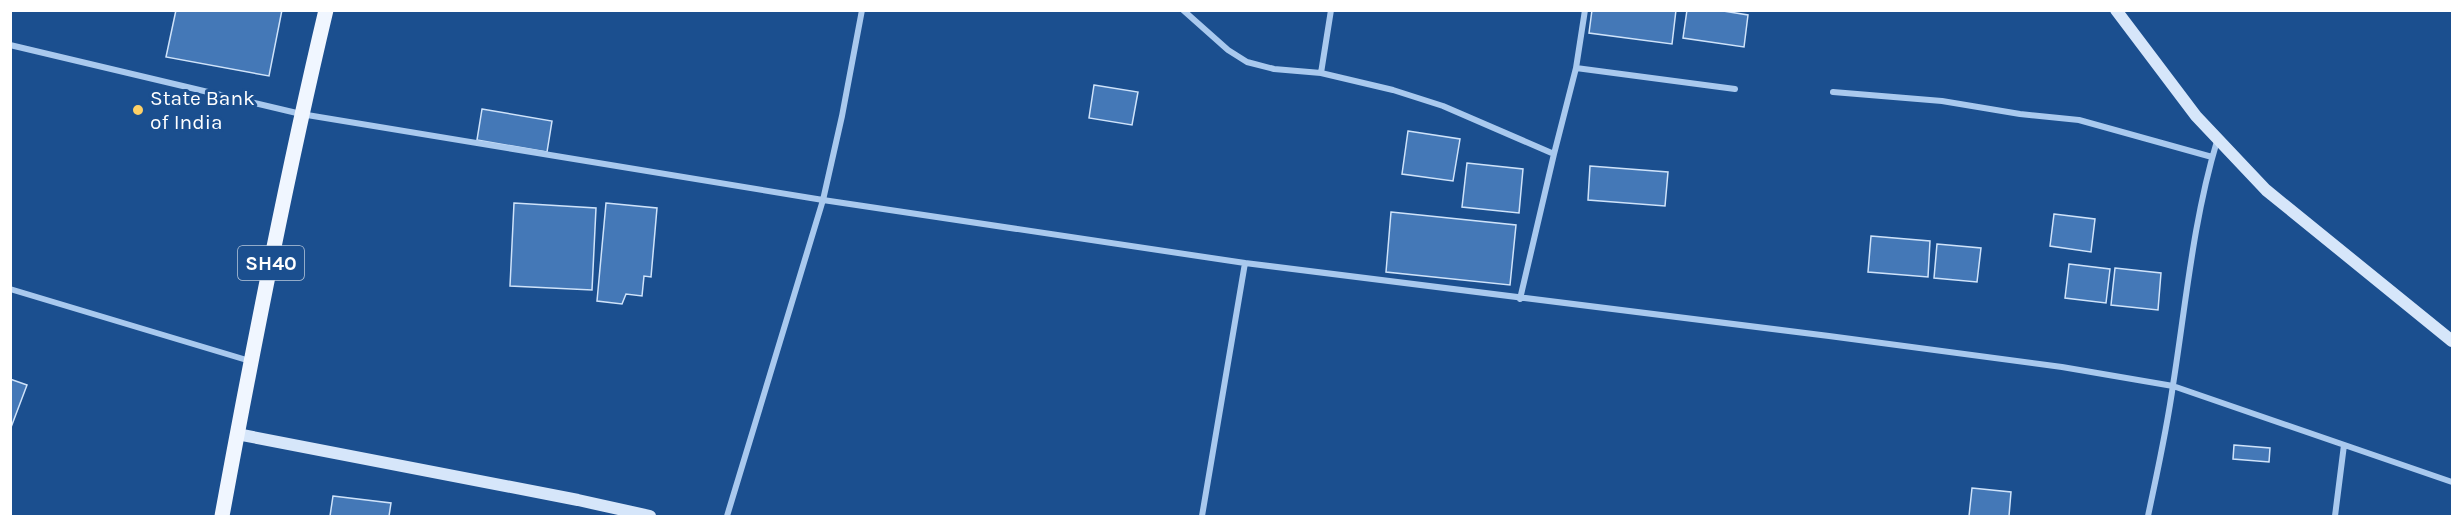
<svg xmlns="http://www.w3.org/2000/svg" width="2463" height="527" viewBox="0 0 2463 527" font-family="Karla,sans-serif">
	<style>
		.building { fill: #4478b7; stroke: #cfe3fa; stroke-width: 1.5 }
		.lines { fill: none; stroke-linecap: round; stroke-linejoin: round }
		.street { stroke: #a9c9ee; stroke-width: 6 }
		.secondary { stroke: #d6e6fa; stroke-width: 12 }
		.primary { stroke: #f0f6ff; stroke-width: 15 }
		.poi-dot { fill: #ffd166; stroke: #1b4f8f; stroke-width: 2 }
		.labels { text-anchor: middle; stroke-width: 6; stroke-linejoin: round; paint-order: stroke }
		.shield { fill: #1b4f8f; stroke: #bbcadd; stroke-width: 1.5 }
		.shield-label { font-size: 20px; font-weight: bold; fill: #fff }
		.poi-label { font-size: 21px; fill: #fff; stroke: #1b4f8f; text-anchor: start }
	</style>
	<rect width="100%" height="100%" fill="#1b4f8f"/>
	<path class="building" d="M 176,10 L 282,10 L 269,76 L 166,57 Z
		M 1592,10 L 1676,10 L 1672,44 L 1589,33 Z
		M 1687,10 L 1717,10 L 1748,15 L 1744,47 L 1683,38 Z
		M 1094,85 L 1138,92 L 1132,125 L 1089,118 Z
		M 482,109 L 552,121 L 547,152 L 477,140 Z
		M 1408,131 L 1460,139 L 1453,181 L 1402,174 Z
		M 1467,163 L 1523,169 L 1519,213 L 1462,207 Z
		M 1590,166 L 1668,172 L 1665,206 L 1588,200 Z
		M 514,203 L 596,208 L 592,290 L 510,286 Z
		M 606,203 L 657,208 L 651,277 L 644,276 L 642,296 L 626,294 L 622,304 L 597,301 Z
		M 1391,212 L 1516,225 L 1510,285 L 1386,272 Z
		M 2054,214 L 2095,219 L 2091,252 L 2050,246 Z
		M 1871,236 L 1930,241 L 1928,277 L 1868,272 Z
		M 1937,244 L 1981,248 L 1977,282 L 1934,278 Z
		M 2069,264 L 2110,269 L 2106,303 L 2065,298 Z
		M 2115,268 L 2161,273 L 2158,310 L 2111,305 Z
		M 10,379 L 27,385 L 10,430 Z
		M 2234,445 L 2270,448 L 2269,462 L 2233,459 Z
		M 1972,488 L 2011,492 L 2009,516 L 1969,516 Z
		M 333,496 L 391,503 L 389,516 L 330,516 Z"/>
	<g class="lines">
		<path class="street" d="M 1183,10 L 1228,50 L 1247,62 L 1274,69 L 1321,73 L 1393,90 L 1443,106 L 1554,154 L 1520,299
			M 10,45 L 301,114 L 823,200 L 1245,263 L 1829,336 L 2062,367 L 2173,386 L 2452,482
			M 1576,68 L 1585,10
			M 1321,73 L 1331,10
			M 1833,92 L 1942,101 L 2020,114 L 2079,120 L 2212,157
			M 1554,154 L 1576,68 L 1735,89
			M 10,289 L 250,361
			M 727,516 L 823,200 L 842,116 L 862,10
			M 1202,516 L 1245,263
			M 2148,516 C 2157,473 2167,429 2173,385 C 2186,303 2193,221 2217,141
			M 2335,516 L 2344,445"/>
		<path class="secondary" d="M 2116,10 L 2196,116 L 2266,190 L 2452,341
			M 237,434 L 578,500 L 650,516"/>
		<path class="primary" d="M 222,516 C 253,347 286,178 326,10"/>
	</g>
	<circle class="poi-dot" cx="138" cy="110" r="6"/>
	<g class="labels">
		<rect class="shield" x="238" y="246" width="66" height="34" rx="4.5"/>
		<g class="shield-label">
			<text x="271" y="270">SH40</text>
		</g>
		<g class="poi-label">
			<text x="150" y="105">State Bank<tspan x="150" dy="24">of India</tspan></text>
		</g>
	</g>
	<rect width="2463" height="527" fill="none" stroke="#ffffff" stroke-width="24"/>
</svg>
